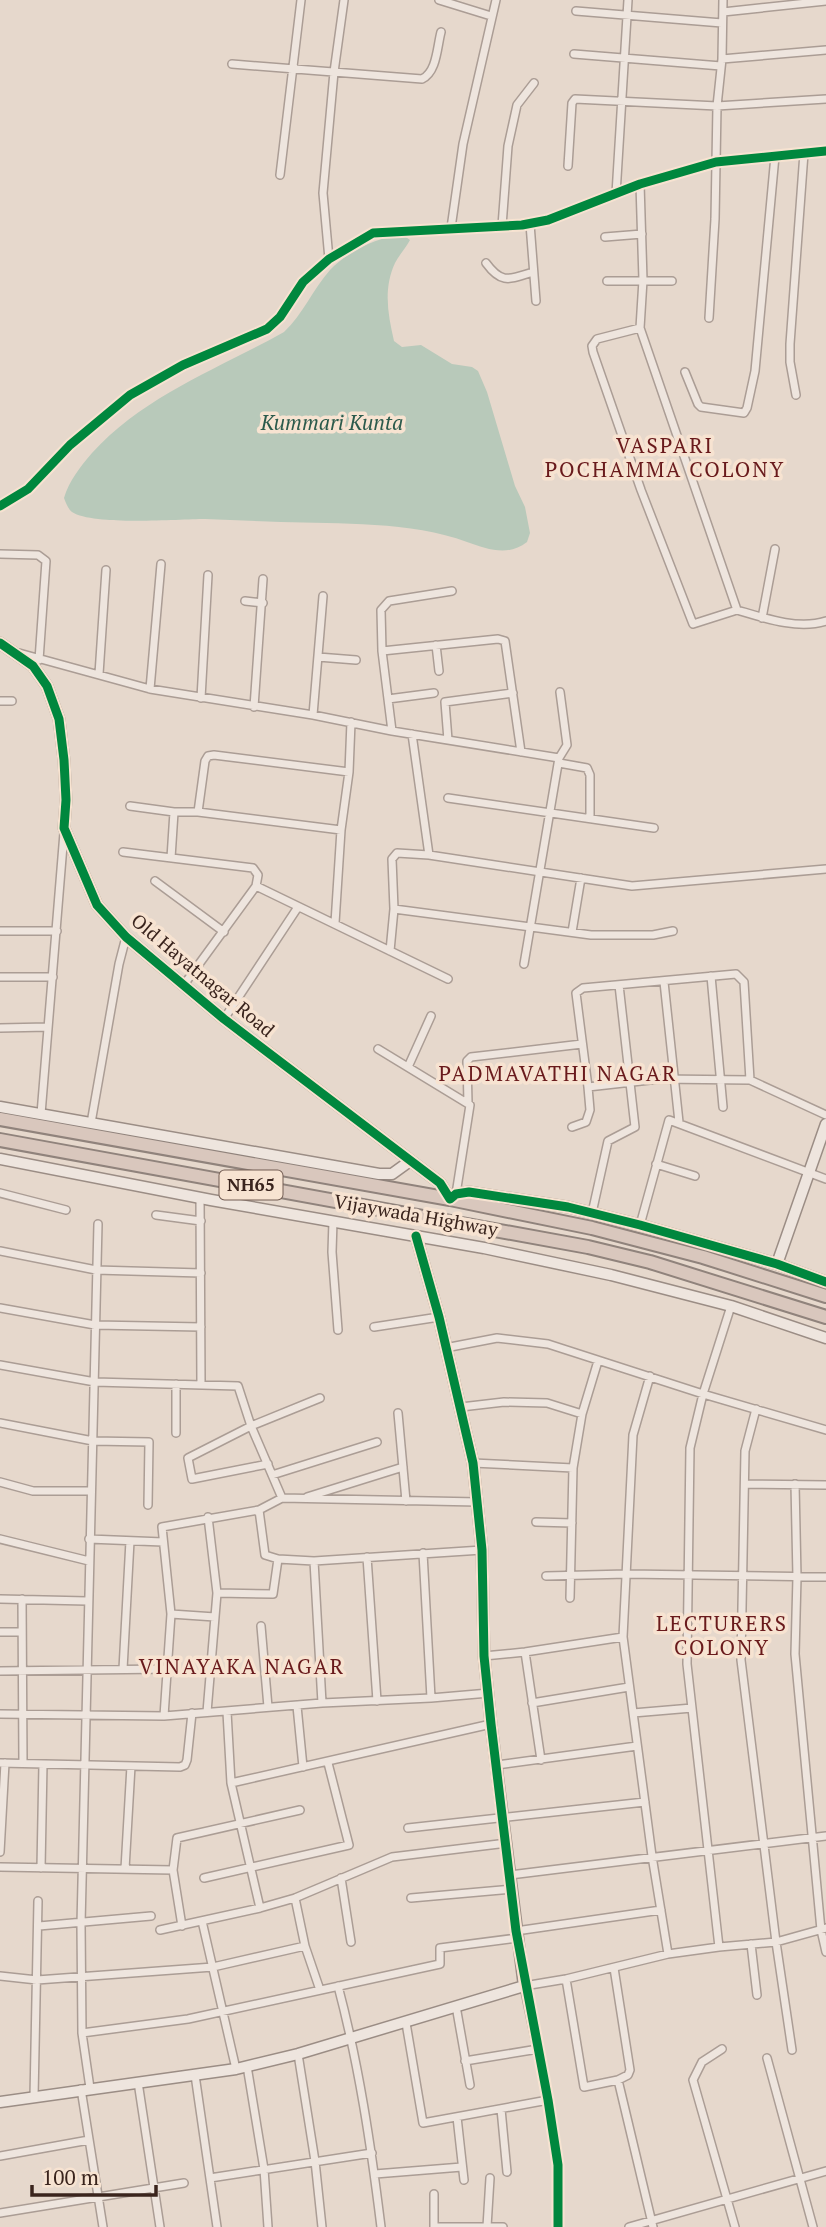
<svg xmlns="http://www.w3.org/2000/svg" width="826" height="2227" viewBox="0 0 826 2227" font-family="'PT Serif',serif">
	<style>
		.water { fill: #b8c9ba }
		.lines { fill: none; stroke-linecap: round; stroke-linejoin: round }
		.street-casing { stroke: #ab9d95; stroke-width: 10 }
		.secondary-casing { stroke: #9b8d85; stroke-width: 13 }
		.highway-casing { stroke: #90837c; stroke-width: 16 }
		.street { stroke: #eee5de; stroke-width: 7 }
		.secondary { stroke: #eee5de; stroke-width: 10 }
		.highway { stroke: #d9c7bd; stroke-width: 12 }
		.cycleway-casing { stroke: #f7e3d1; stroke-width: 13 }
		.cycleway { stroke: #00873e; stroke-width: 9 }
		.labels { text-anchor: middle; stroke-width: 7; stroke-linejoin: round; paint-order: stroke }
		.shield { fill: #f7e3d1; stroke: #735d53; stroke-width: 2 }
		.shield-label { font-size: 18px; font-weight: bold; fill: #3a241d }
		.street-label { font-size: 19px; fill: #3a241d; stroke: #f7e3d1 }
		.water-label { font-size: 21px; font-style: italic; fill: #2b5a4c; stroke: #f7e3d1 }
		.neighbourhood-label { font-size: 21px; letter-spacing: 2px; fill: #691a1c; stroke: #f7e3d1 }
	</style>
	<rect width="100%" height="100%" fill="#e6d8cc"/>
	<path class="water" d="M 403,235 L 410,240 C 406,248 399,255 395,263 C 383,289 388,315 394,341 L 402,347 L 421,345 L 452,364 L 472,367 L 478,371 L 487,392 L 515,486 L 525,507 L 530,533 L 527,542 C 508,557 487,549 467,542 C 411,521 339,524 281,522 C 256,521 230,520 205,519 C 177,519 94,526 72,512 C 68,509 66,503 64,498 C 69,481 80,467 92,453 C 145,395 218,369 284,332 C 303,314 313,289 330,270 C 347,252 378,236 403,235 Z"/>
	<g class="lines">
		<defs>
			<path id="street" d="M 439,0 L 491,16
				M 576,11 L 722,23
				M 723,12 L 826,1
				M 574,54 L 721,66
				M 722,59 L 826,50
				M 232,64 L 422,79 C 437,72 437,47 441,32
				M 568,166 L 572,103 L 575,99 L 717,106 L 826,99
				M 280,175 L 301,0
				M 640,184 L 643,280 L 640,328 L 737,610 C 764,618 798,630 826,621
				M 616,194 L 628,0
				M 530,224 L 536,301
				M 502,226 L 508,146 L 517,105 L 534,83
				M 451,228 L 463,144 L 496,0
				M 605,237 L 642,234
				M 329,259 L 323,193 L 334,72 L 344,0
				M 486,263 C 502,285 510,279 533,272
				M 607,281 L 672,281
				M 709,318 L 715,219 L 717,106 L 722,59 L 723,0
				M 640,328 L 597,339 L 592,346 L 593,352 L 641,490 L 693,624 L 737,610
				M 685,372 L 698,404 L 701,407 L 744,413 L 747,408 L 755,371 L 775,156
				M 796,395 L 790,362 L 790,344 L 804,153
				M 0,506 L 28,489 L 70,445 L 130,395 L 183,365 L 267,329 L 280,317 L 303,282 L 329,259 L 373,233 L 522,225 L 548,220 L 640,184 L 716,162 L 826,151
				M 0,554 L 38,555 L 46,561 L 39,660
				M 245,601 L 263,603
				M 762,618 L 775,549
				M 436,645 L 439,671
				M 382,651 L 498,639 L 505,641 L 521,752
				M 19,653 L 150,689 L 313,715 L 392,731 L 559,758 L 524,964
				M 318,657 L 356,660
				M 99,674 L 106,570
				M 150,689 L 161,564
				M 201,698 L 208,575
				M 388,699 L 434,693
				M 0,701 L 12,701
				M 254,707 L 263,579
				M 313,715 L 323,596
				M 392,731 L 382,651 L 381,610 L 389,601 L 452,591
				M 412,734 L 429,855
				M 448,740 L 445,702 L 513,693
				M 559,758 L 567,745 L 560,692
				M 559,763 L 587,768 L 590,775 L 590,818
				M 448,798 L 654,828
				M 130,806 L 174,812
				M 198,812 L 205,761 L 208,756 L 214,755 L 349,772
				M 123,852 L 253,868 L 258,875 L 256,886 L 183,986
				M 171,858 L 174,812 L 198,812 L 341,830
				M 155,881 L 224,932
				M 256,886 L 448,979
				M 394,909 L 591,935 L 653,935 L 673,931
				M 335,923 L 341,830 L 349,772 L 351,722
				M 0,931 L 57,931
				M 572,932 L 581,878
				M 390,951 L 394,909 L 392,859 L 397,853 L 429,855 L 632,886 L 826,869
				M 711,976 L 723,1107
				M 0,977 L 53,977
				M 664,982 L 679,1122
				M 224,1019 L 298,907
				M 0,1028 L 48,1027
				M 378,1049 L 470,1105 L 456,1194
				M 408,1067 L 431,1016
				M 588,1087 L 576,993 L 583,988 L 736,974 L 744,982 L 750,1080
				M 468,1103 L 467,1061 L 471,1057 L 582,1044
				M 41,1114 L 64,833
				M 91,1123 L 119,964 L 126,937
				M 572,1127 L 586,1122 L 590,1110 L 588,1087 L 659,1079 L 750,1080 L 826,1115
				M 656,1164 L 695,1176
				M 0,1193 L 66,1210
				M 200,1198 L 201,1384
				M 592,1213 L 608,1141 L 635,1127 L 619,985
				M 156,1215 L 201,1221
				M 333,1221 L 332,1252 L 338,1330
				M 640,1225 L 669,1120 L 826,1179
				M 0,1251 L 96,1270 L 201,1273
				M 0,1308 L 95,1325 L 201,1327
				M 374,1327 L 439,1317
				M 445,1348 L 497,1338 L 548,1344 L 703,1394 L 826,1430
				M 0,1365 L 95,1382 L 238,1386 L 251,1426 L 282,1498
				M 650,1376 L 633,1435 L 623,1637 L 652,1856 L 668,1954
				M 461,1407 L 504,1402 L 547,1403 L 582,1414
				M 756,1409 L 745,1451 L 741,1660 L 776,1942 L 792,2050
				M 398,1413 L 406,1501
				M 0,1423 L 93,1441 L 149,1442 L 148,1505
				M 176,1433 L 176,1384
				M 473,1463 L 573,1468
				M 268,1464 L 192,1479 L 188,1458 L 251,1426 L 320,1398
				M 272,1475 L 377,1442
				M 0,1482 L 33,1491 L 91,1491
				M 745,1484 L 826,1485
				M 795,1484 L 797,1577 L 795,1654 L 821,1930 L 826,1952
				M 307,1497 L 403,1467
				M 259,1510 L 265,1555 L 278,1559 L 314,1561 L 482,1550
				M 536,1522 L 572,1523
				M 0,1539 L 89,1561
				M 89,1539 L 163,1542
				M 423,1553 L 431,1698
				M 367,1557 L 377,1701
				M 314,1561 L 322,1703
				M 546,1576 L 627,1574 L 826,1577
				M 217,1593 L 273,1594 L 278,1559
				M 570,1598 L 573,1468 L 582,1414 L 598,1361
				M 0,1599 L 87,1601
				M 22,1599 L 23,1763
				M 171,1614 L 215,1617
				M 261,1626 L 268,1707
				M 0,1632 L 21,1632
				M 525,1652 L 541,1760
				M 484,1656 L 525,1652 L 623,1637
				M 123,1669 L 130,1541
				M 0,1671 L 167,1669
				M 532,1703 L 629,1687
				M 297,1706 L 303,1767
				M 207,1712 L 217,1593 L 208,1517
				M 227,1712 L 231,1783 L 260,1908
				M 633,1713 L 692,1708
				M 0,1714 L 164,1716 L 322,1703 L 431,1698 L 489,1693
				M 164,1716 L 171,1614 L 162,1527 L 259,1510 L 282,1498 L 478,1502
				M 0,1763 L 180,1767 L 185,1765 L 187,1760 L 192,1713
				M 497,1765 L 637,1746
				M 231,1783 L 491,1724
				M 408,1828 L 645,1802
				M 0,1852 L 5,1763
				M 0,1867 L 173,1870
				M 41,1868 L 43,1764
				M 125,1869 L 131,1766
				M 510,1875 L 826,1836
				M 204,1878 L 349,1845 L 328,1763
				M 341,1878 L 351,1942
				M 411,1898 L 512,1889
				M 202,1921 L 236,2069
				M 39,1926 L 151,1916
				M 182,1926 L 173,1870 L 177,1838 L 300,1810
				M 160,1930 L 260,1908 L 295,1898 L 392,1857 L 507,1843
				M 516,1931 L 661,1910
				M 751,1944 L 757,1995
				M 305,1946 L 320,1990
				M 719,1947 L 687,1664 L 690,1448 L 703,1394 L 731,1306
				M 614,1968 L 630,2070 L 628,2075 L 618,2080
				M 0,1976 L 37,1980 L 213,1967 L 305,1946 L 295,1898
				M 566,1979 L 584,2087 L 618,2080 L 653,2227
				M 338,1986 C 359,2065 371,2146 381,2227
				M 456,2006 L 470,2085
				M 406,2023 L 423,2123 L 548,2100
				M 82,2033 L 188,2019 L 440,1964 L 440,1948 L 517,1938
				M 722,2049 L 702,2062 L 693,2080 L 735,2227
				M 298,2054 L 315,2161 L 322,2227
				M 767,2058 L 813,2227
				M 465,2061 L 538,2049
				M 247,2066 L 264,2169 L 268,2227
				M 195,2075 L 217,2227
				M 138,2082 L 160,2227
				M 90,2088 L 82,2033 L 81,1924 L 98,1224
				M 81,2089 L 103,2227
				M 34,2097 L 38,1901
				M 501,2109 L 507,2172
				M 457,2117 L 464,2180
				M 0,2156 L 89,2140
				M 375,2174 L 462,2167
				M 210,2178 L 372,2153
				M 434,2194 L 434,2227
				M 0,2213 L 184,2183
				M 434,2227 L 503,2227
				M 487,2227 L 490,2178
				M 558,2227 L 558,2165 L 548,2100 L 524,1986 L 566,1979 L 668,1954 L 719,1947 L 776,1942 L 826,1928
				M 629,2227 L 826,2171"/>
			<path id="secondary" d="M 0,643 L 33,666 L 47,686 L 59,719 L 64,760 L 66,800 L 64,828 L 97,905 L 126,937 L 224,1019 L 440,1183 L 450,1199 L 456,1194 L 469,1192 L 568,1207 L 640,1225 L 777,1264 L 826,1282
				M 0,1107 L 379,1174 L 392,1174 L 410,1161
				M 0,1159 L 211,1200 L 484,1248 L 611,1275 L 731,1306 L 826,1338
				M 777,1264 L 826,1124
				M 0,2102 L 236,2069 L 298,2054 L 524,1986 L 491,1724 L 484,1656 L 482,1550 L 473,1463 L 439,1317 L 416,1236"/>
			<path id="highway" d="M 0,1119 L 450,1199 L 592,1228 L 703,1257 L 826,1296
				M 0,1140 L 588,1247 L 650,1262 L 826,1317"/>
		</defs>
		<use href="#street" class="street-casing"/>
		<use href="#secondary" class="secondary-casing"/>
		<use href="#highway" class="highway-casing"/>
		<use href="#street" class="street"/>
		<use href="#secondary" class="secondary"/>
		<use href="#highway" class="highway"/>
		<defs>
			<path id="cycleway" d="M 0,506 L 28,489 L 70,445 L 130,395 L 183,365 L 267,329 L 280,317 L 303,282 L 329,259 L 373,233 L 522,225 L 548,220 L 640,184 L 716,162 L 826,151
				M 0,643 L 33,666 L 47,686 L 59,719 L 64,760 L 66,800 L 64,828 L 97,905 L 126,937 L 224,1019 L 440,1183 L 450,1199 L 456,1194 L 469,1192 L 568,1207 L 640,1225 L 777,1264 L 826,1282
				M 416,1236 L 439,1317 L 473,1463 L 482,1550 L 484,1656 L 491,1724 L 516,1931 L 548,2100 L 558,2165 L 558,2227"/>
		</defs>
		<use href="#cycleway" class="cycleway-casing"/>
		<use href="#cycleway" class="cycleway"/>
	</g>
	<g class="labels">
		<rect class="shield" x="219.5" y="1170.5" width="63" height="29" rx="5"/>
		<g class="shield-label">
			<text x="251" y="1191">NH65</text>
		</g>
		<g class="street-label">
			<text transform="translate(203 975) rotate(40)" y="7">Old Hayatnagar Road</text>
			<text transform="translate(416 1215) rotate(10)" y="7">Vijaywada Highway</text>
		</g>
		<g class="water-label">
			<text x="332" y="430">Kummari Kunta</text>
		</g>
		<g class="neighbourhood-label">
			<text x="665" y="453">VASPARI<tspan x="665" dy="24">POCHAMMA COLONY</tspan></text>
			<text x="558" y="1081">PADMAVATHI NAGAR</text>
			<text x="722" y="1631">LECTURERS<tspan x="722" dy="24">COLONY</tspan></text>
			<text x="242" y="1674">VINAYAKA NAGAR</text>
		</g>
	</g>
	<path d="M32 2185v10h124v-10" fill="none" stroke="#3a241d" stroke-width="3.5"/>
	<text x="42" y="2185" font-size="21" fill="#3a241d" stroke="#f7e3d1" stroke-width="5" paint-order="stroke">100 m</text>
</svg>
